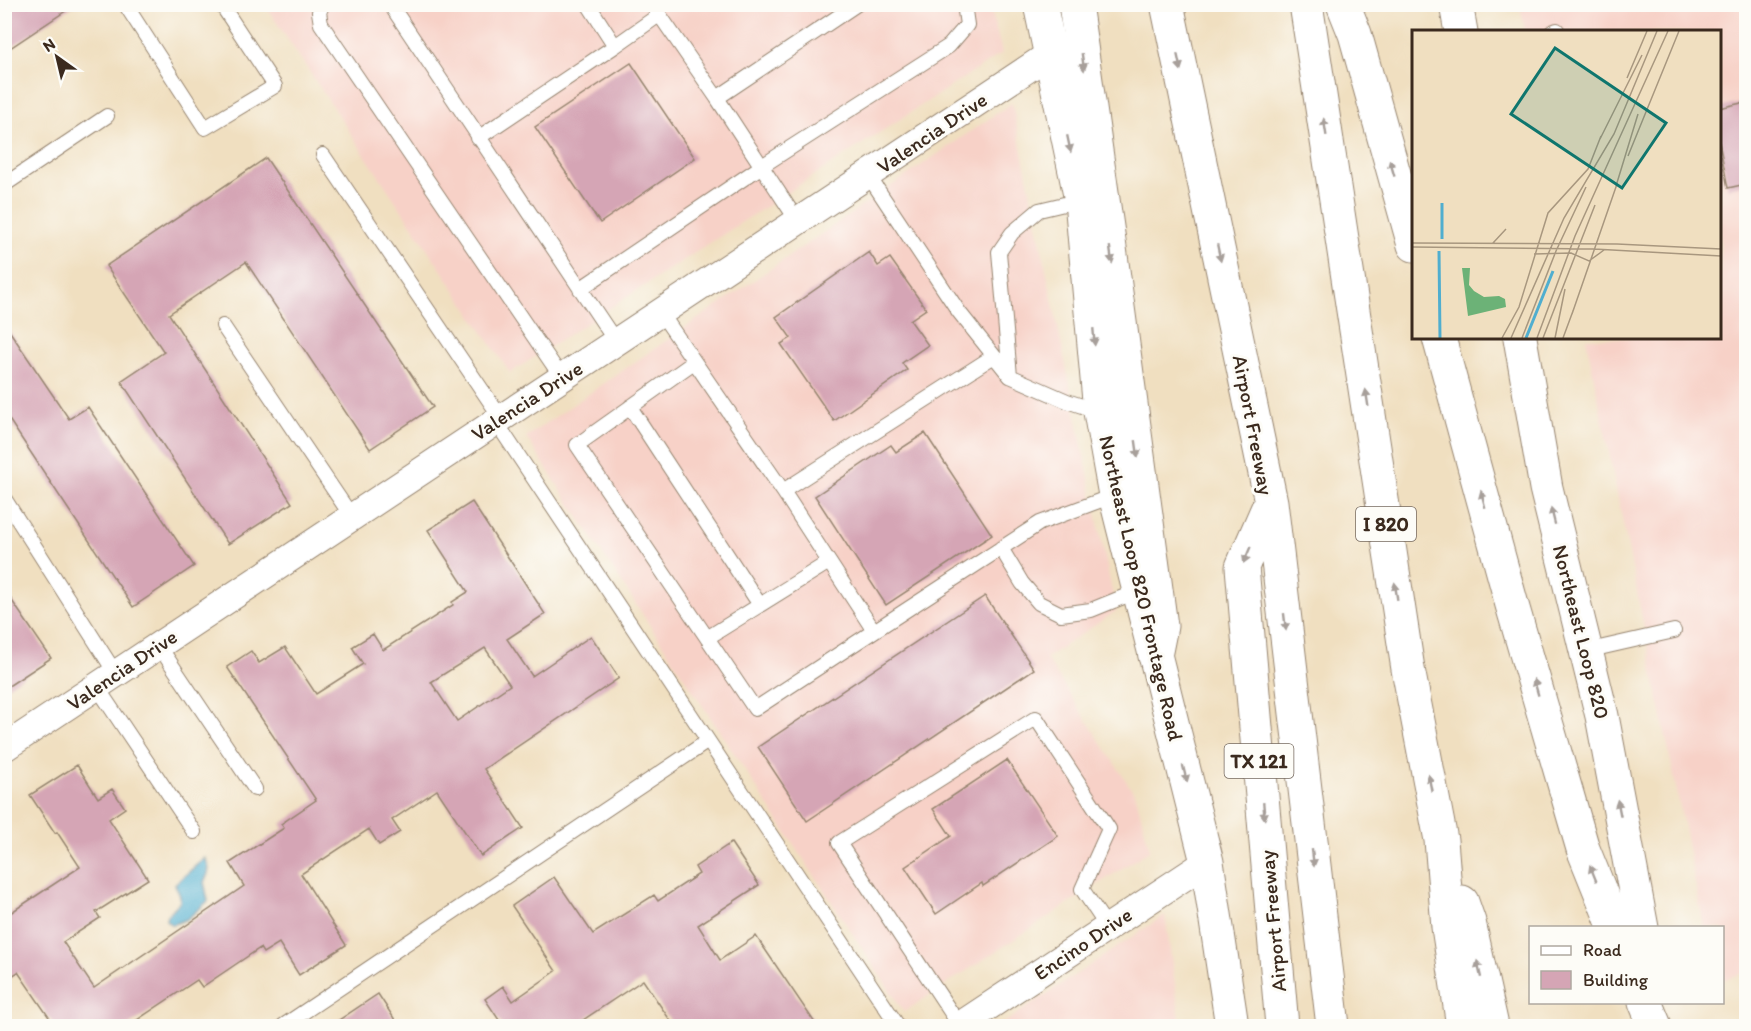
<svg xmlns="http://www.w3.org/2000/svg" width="1751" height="1031" viewBox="0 0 1751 1031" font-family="Itim,sans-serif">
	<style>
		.built { fill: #f7d1c7 }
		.water { fill: #50aecf; stroke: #466c76; stroke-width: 1.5 }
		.building { fill: #d5a5b5; fill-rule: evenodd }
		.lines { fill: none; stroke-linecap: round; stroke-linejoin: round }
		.service-casing { stroke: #96846f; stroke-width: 16 }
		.minor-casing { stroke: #96846f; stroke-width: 29 }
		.secondary-casing { stroke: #96846f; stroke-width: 35 }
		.motorway-casing { stroke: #96846f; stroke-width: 35 }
		.service { stroke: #fff; stroke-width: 14 }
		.minor { stroke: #fff; stroke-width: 27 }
		.secondary { stroke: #fff; stroke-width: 33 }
		.motorway { stroke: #fff; stroke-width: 33 }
		.oneway { fill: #a79f9a }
		.labels { text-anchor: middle; stroke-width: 6; stroke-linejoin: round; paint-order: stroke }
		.shield { fill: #fdfcf7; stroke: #75695f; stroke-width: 1.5 }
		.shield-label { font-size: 20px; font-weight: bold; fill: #3b2a1e }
		.street-label { font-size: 21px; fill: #3b2a1e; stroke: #fdfcf7 }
		.inset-river { fill: none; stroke: #50aecf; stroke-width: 3 }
		.inset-road { fill: none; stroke: #a8977f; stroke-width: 1.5 }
		.view { fill: #0f766e; fill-opacity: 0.15; stroke: #0f766e; stroke-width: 3 }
		.inset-edge { fill: none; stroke: #3b2a1e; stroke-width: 3 }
	</style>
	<rect width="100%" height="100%" fill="#fdfcf7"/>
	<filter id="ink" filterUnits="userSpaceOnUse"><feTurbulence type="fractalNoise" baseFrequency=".0167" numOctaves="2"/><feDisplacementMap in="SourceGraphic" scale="12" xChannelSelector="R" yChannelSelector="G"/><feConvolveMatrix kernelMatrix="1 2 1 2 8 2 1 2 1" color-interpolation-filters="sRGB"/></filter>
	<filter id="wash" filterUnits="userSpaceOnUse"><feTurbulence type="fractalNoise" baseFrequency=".008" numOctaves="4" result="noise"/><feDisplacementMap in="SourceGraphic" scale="24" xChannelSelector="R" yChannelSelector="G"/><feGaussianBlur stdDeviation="1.35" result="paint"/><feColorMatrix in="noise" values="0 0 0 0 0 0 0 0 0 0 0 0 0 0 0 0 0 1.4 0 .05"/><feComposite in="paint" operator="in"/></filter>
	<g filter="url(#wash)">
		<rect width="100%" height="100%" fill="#f0dfc0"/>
		<path class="built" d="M 265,5 L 990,5 L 1002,53 L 510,373 Z
			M 1520,5 L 1746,5 L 1746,972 L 1723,980 L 1722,928 L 1704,927 L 1586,338 L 1720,338 L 1720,32 L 1525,31 Z
			M 1012,103 L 1116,611 L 1046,658 L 1136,796 L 1150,850 L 904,1012 L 526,437 Z
			M 1165,915 L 1181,1026 L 999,1026 Z"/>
		<path class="water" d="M 205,858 C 211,868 209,873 204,882 L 208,901 L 187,919 L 172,925 L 166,920 L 167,915 L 180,902 L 180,896 L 175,884 Z"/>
		<g id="blocks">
			<path class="building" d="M 4,4 L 76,4 L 4,52 Z
				M 631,63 L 695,158 L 600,223 L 535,127 Z
				M 1746,102 L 1746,184 L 1728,188 L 1719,142 L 1719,108 Z
				M 266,158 L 433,407 L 370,449 L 246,262 L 169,314 L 292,503 L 228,544 L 121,381 L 164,352 L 106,266 Z
				M 869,252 L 878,266 L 890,258 L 926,309 L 910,320 L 928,345 L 902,363 L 907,370 L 834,421 L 781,344 L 791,338 L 776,317 Z
				M 4,323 L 69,419 L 88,407 L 194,566 L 133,607 L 4,412 Z
				M 925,433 L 992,535 L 886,605 L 815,496 L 891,445 L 896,452 Z
				M 472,502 L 545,614 L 507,639 L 532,676 L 591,636 L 619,678 L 484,769 L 523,828 L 481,856 L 437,790 L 392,820 L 400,832 L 379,845 L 369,829 L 301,874 L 346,945 L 299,975 L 279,943 L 263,953 L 260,948 L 202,987 L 197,980 L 128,1026 L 55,1026 L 18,972 L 4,981 L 4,917 L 80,867 L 57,832 L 55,833 L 30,795 L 77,765 L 98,798 L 112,789 L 125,808 L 109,819 L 148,879 L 96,912 L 100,918 L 63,942 L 94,988 L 244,886 L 230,863 L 284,828 L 281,824 L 316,800 L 227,667 L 251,651 L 259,663 L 285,647 L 316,694 L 363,664 L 352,647 L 373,634 L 383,650 L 453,605 L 452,602 L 468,592 L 428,530 ZM 485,648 L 510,685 L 457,721 L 431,682 Z
				M 4,589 L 51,658 L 4,689 Z
				M 985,596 L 1034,669 L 807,821 L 758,747 Z
				M 1007,760 L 1058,836 L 983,886 L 982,883 L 936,914 L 905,867 L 951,836 L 933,809 Z
				M 731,843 L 759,885 L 698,925 L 720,960 L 756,936 L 817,1026 L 674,1026 L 643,980 L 574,1026 L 503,1026 L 485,999 L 503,986 L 513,1001 L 556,971 L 512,906 L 554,877 L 593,934 L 654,895 L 658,901 L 699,874 L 695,867 Z
				M 378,994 L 399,1026 L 330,1026 Z"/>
		</g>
	</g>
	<g filter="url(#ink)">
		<use href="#blocks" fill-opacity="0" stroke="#96846f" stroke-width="1.5"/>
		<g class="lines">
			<defs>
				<path id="service" d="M 125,4 L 205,128 L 275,86 L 221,4
					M 323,4 L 319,12 L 321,24 L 562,378
					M 390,4 L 616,342
					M 588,4 L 615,46 L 659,15
					M 652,4 L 717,98 L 857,4
					M 1552,32 L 1557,30
					M 717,98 L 798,222
					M 478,138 L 615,46
					M 323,155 L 501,418
					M 868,175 L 959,312 L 1010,376 L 1067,401 L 1100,412
					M 4,185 L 107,116
					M 580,289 L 762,166 L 949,46 L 967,25 L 964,4
					M 661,313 L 783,491 L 874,631 L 1040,523 L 1115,495
					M 223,326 L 352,517
					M 694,362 L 577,445 L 755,709 L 874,631
					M 1010,376 L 999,252 L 1012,233 L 1039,210 L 1081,200
					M 630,407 L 760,605
					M 496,422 L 898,1026
					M 783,491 L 994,356
					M 4,498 L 116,674
					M 1001,548 L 1022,583 L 1039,603 L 1061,614 L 1091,610 L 1138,591
					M 707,638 L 829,562
					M 159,646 L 255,789
					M 1586,651 L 1674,631
					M 97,687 L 194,832
					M 283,1026 L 708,741
					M 960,1026 L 839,843 L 1036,718 L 1109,829 L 1082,889 L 1108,928"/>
				<path id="minor" d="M 4,748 L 1050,54
					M 959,1026 L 1207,862"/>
				<path id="secondary" d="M 1040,4 L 1081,200 L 1100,412 L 1115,495 L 1207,862 L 1232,1026
					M 1456,4 L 1461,32
					M 1520,338 L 1546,488 L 1602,716 L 1642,928"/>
				<path id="motorway" d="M 1075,4 L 1110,248 L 1161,626 L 1155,656
					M 1167,4 L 1271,502 L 1333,1026
					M 1306,4 L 1408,669 L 1441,840 L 1448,927 L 1463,1026
					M 1343,4 L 1355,34 L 1414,245
					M 1439,338 L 1512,605 L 1583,849 L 1615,928
					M 1270,503 L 1242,567 L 1282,1026
					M 1462,902 L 1469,922 L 1492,1026
					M 1645,1002 L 1655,1026"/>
			</defs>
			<use href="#service" class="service-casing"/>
			<use href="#minor" class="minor-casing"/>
			<use href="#secondary" class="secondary-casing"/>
			<use href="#motorway" class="motorway-casing"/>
			<use href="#service" class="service"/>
			<use href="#minor" class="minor"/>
			<use href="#secondary" class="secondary"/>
			<use href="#motorway" class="motorway"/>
		</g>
		<defs><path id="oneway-solid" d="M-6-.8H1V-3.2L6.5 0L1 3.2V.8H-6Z" transform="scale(1.5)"/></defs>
		<g class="oneway">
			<use href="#oneway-solid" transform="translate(1083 62) rotate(82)"/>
			<use href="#oneway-solid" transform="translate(1179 62) rotate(78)"/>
			<use href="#oneway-solid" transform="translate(1325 127) rotate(-99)"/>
			<use href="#oneway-solid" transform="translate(1069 144) rotate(78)"/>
			<use href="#oneway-solid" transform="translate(1392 168) rotate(-106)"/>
			<use href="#oneway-solid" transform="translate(1219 253) rotate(78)"/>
			<use href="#oneway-solid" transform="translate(1111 255) rotate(82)"/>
			<use href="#oneway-solid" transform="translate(1094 337) rotate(85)"/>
			<use href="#oneway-solid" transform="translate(1367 398) rotate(-99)"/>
			<use href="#oneway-solid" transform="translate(1137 449) rotate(82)"/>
			<use href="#oneway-solid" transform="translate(1483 499) rotate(-105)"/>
			<use href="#oneway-solid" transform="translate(1553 516) rotate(-104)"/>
			<use href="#oneway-solid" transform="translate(1247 555) rotate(113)"/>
			<use href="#oneway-solid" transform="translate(1396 591) rotate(-99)"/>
			<use href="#oneway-solid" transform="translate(1285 622) rotate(83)"/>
			<use href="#oneway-solid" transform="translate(1536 687) rotate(-106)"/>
			<use href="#oneway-solid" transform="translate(1185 774) rotate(76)"/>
			<use href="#oneway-solid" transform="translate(1430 783) rotate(-101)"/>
			<use href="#oneway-solid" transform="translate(1619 808) rotate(-101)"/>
			<use href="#oneway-solid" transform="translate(1264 811) rotate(85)"/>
			<use href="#oneway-solid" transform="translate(1313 858) rotate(83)"/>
			<use href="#oneway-solid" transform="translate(1593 873) rotate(-112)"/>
			<use href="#oneway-solid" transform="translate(1479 969) rotate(-103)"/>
		</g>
	</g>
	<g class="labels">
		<g class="shield">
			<rect x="1356" y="507" width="60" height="34" rx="4.5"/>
			<rect x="1224.5" y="744" width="69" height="34" rx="4.5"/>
		</g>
		<g class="shield-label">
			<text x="1386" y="531">I 820</text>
			<text x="1259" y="768">TX 121</text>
		</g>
		<g class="street-label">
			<text transform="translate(932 133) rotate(-34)" y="7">Valencia Drive</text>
			<text transform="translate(527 401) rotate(-33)" y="7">Valencia Drive</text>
			<text transform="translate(1253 425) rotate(79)" y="7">Airport Freeway</text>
			<text transform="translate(1141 588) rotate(77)" y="7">Northeast Loop 820 Frontage Road</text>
			<text transform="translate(1581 632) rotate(76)" y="7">Northeast Loop 820</text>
			<text transform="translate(122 670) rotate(-34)" y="7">Valencia Drive</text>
			<text transform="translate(1273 921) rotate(-95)" y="7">Airport Freeway</text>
			<text transform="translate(1083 944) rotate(-34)" y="7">Encino Drive</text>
		</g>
	</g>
	<g transform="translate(1412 30)">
		<rect width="309" height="309" fill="#f0dfc0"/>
		<path d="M 50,238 L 58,238 L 57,255 L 62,261 L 72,267 L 87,266 L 93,269 L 94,277 L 56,286 Z" fill="#6cb277"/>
		<path class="inset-river" d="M 30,209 L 30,173M 27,221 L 28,308M 114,308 L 141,241"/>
		<path class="inset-road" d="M 215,48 L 235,1M 188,109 L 230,25M 216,126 L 267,1M 204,156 L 226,84M 0,213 L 205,214 L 309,219M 81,213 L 94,199M 0,217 L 182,219 L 309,226M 122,224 L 159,223 L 177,231 L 192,220M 160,284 L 205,154M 90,308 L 107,277 L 136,183 L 176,139 L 189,106M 99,308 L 152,188 L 202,104 L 245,1M 110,308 L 144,221 L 174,157M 125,308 L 163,206 L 256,1M 131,308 L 183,175M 143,308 L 153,259M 151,308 L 161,281"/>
		<path class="view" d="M 143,18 L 254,93 L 210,158 L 99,84 Z"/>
		<rect width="309" height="309" class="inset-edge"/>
	</g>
	<rect width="1751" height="1031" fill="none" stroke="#fdfcf7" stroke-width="24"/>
	<rect x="1529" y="926" width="195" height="78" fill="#fdfcf7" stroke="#afa8a0" stroke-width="1.5"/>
	<rect x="1541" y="946" width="30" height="9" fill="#ffffff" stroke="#afa8a0" stroke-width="1.5"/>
	<text x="1583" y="956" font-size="18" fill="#3b2a1e">Road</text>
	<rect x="1541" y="971" width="30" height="18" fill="#d5a5b5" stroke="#afa8a0" stroke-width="1.5"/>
	<text x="1583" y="986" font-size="18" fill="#3b2a1e">Building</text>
	<g transform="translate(57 57) rotate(326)" stroke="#fdfcf7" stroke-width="4.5" paint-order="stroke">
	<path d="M0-4.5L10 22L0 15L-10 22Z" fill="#3b2a1e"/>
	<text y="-9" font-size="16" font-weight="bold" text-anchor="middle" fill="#3b2a1e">N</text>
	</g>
</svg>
